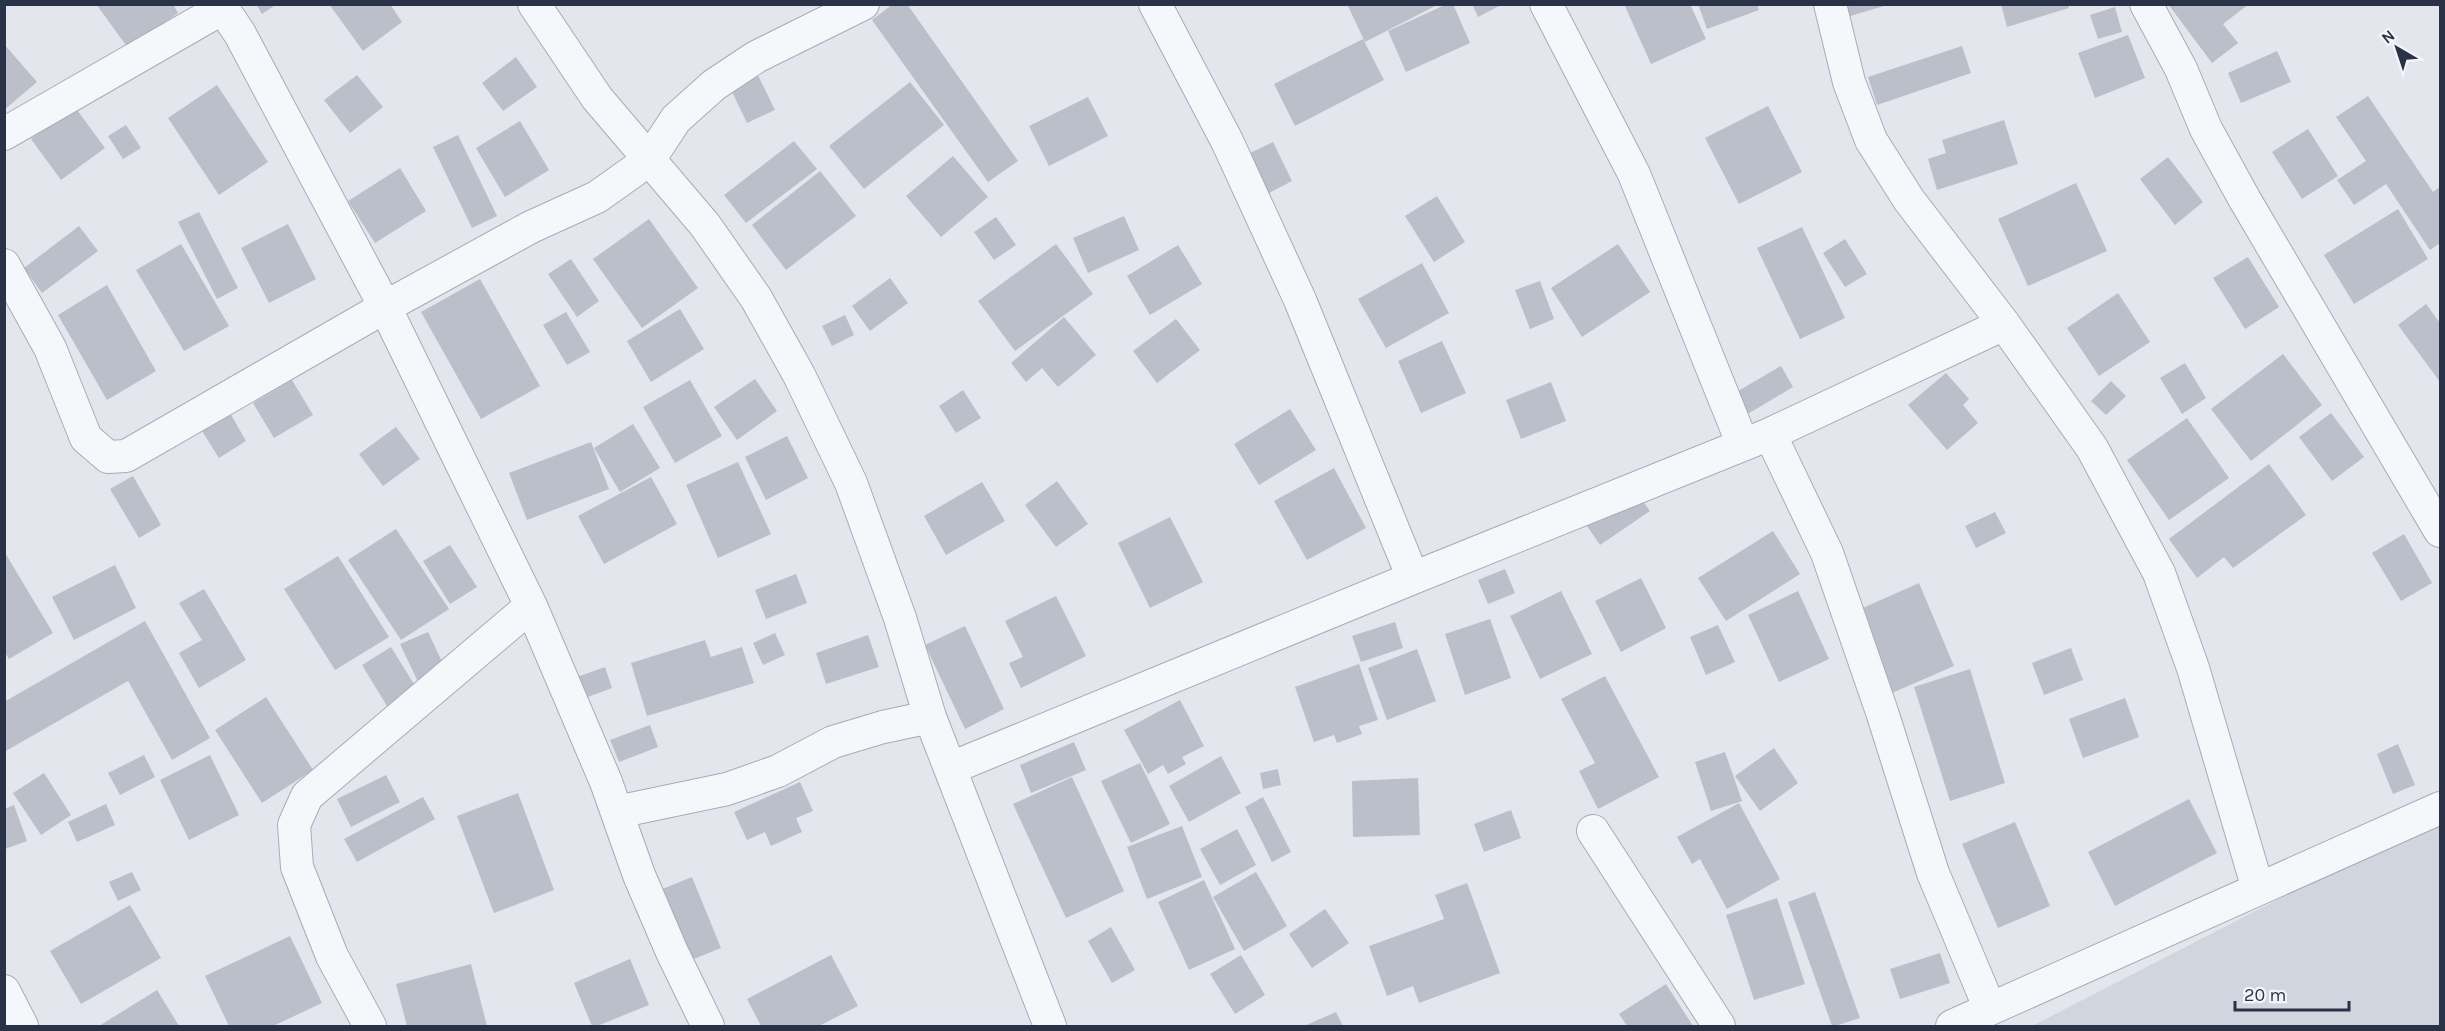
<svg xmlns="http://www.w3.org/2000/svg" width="2445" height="1031" viewBox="0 0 2445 1031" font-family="Karla,sans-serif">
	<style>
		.built { fill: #d1d5de }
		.building { fill: #babfca }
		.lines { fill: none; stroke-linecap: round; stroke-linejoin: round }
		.minor-casing { stroke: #a7acb7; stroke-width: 34 }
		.minor { stroke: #f6f7fa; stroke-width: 32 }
	</style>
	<rect width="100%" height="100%" fill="#e3e6ec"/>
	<path class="built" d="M 2440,816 L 2440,1026 L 2032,1026 Z"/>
	<path class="building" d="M 96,4 L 173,4 L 178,13 L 128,48 Z
		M 256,4 L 277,4 L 262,14 Z
		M 329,4 L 390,4 L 402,22 L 363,51 Z
		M 893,4 L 907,4 L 1018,161 L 988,182 L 872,20 Z
		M 1347,4 L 1439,4 L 1365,42 Z
		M 1447,4 L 1453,4 L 1470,43 L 1406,72 L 1388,31 Z
		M 1472,4 L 1503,4 L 1478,17 Z
		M 1624,4 L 1690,4 L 1706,39 L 1651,64 Z
		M 1698,4 L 1757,4 L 1759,10 L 1707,29 Z
		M 1840,4 L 1887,4 L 1887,5 L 1844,18 Z
		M 2001,4 L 2068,4 L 2069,8 L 2007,27 Z
		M 2168,4 L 2249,4 L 2223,24 L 2238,43 L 2212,63 Z
		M 2115,7 L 2122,32 L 2098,39 L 2090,15 Z
		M 2128,35 L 2145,78 L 2095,98 L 2078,53 Z
		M 1363,39 L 1384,80 L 1295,126 L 1274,84 Z
		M 4,44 L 37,82 L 4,110 Z
		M 1962,46 L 1971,73 L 1877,105 L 1868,77 Z
		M 2277,51 L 2291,82 L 2241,103 L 2228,73 Z
		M 516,57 L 537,87 L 503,111 L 482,83 Z
		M 751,61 L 775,110 L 747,123 L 724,75 Z
		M 357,75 L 383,107 L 350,133 L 324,100 Z
		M 910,82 L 944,125 L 864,189 L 829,146 Z
		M 217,85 L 268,162 L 219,195 L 168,118 Z
		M 2368,96 L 2433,192 L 2440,187 L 2440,243 L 2430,250 L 2386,184 L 2354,205 L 2337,180 L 2366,161 L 2336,117 Z
		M 1088,97 L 1108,136 L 1049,166 L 1029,126 Z
		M 1768,106 L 1802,172 L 1739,204 L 1705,138 Z
		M 75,107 L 105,148 L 61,180 L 31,139 Z
		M 2004,120 L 2018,164 L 1937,190 L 1928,159 L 1946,153 L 1942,140 Z
		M 520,121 L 549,170 L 505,197 L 476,148 Z
		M 126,125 L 141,148 L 123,159 L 108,136 Z
		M 2308,129 L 2338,176 L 2302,199 L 2272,152 Z
		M 458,135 L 497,216 L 472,228 L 433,147 Z
		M 794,141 L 817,169 L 746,223 L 724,195 Z
		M 1273,142 L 1292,181 L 1267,194 L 1248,154 Z
		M 953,156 L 988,197 L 941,237 L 906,196 Z
		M 2168,157 L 2203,202 L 2175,225 L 2140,179 Z
		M 400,168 L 426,211 L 375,243 L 348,201 Z
		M 820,171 L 856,216 L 786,270 L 752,225 Z
		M 2076,183 L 2107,251 L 2028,286 L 1998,219 Z
		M 1437,196 L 1465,242 L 1434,262 L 1405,216 Z
		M 2398,209 L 2428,259 L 2354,304 L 2324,255 Z
		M 199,212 L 238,288 L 217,299 L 178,222 Z
		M 1124,216 L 1139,250 L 1088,273 L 1073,238 Z
		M 996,217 L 1016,245 L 994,260 L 974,232 Z
		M 649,219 L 698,288 L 642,328 L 593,259 Z
		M 288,224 L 316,279 L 269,303 L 241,248 Z
		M 79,226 L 98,251 L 42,293 L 24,268 Z
		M 1802,227 L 1845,318 L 1800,339 L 1757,248 Z
		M 1845,239 L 1867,274 L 1845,287 L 1823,253 Z
		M 181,244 L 229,326 L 184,351 L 136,270 Z
		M 1056,244 L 1093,294 L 1015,351 L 978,301 Z
		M 1618,244 L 1650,292 L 1582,337 L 1551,288 Z
		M 1178,245 L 1202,284 L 1150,315 L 1127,276 Z
		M 2248,257 L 2279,307 L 2245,329 L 2213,278 Z
		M 571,259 L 599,301 L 577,317 L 548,274 Z
		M 1422,263 L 1449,313 L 1386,348 L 1358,299 Z
		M 890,278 L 908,303 L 870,331 L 852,306 Z
		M 480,279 L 540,386 L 481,419 L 421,312 Z
		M 1540,281 L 1554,319 L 1530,329 L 1515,290 Z
		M 107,285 L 156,371 L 107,400 L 58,315 Z
		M 2118,293 L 2150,342 L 2099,376 L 2067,328 Z
		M 2426,304 L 2440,323 L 2440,382 L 2398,325 Z
		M 680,309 L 704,349 L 651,382 L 627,341 Z
		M 566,312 L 590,352 L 567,365 L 543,325 Z
		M 845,315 L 854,335 L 832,346 L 822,326 Z
		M 1064,317 L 1096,355 L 1058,387 L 1042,368 L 1026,382 L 1011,363 Z
		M 1176,319 L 1200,350 L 1157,383 L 1133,351 Z
		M 1442,341 L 1466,393 L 1421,413 L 1398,361 Z
		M 2283,354 L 2322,405 L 2251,461 L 2211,409 Z
		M 2185,363 L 2206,398 L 2182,414 L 2160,378 Z
		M 1781,366 L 1793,387 L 1746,415 L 1733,394 Z
		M 1946,373 L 1969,399 L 1963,405 L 1978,423 L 1947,450 L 1908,405 Z
		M 755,379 L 777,411 L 737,440 L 714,407 Z
		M 292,380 L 313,415 L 274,438 L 253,403 Z
		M 690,380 L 722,436 L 675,463 L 643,407 Z
		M 2111,381 L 2126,396 L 2106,415 L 2091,401 Z
		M 1551,382 L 1566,421 L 1521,439 L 1506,400 Z
		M 963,390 L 981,418 L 956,433 L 939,406 Z
		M 1290,409 L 1316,450 L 1259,485 L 1234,444 Z
		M 230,413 L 246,441 L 219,458 L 202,431 Z
		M 2331,413 L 2364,457 L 2332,481 L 2299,437 Z
		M 2187,418 L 2229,478 L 2169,520 L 2127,460 Z
		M 633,424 L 660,468 L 620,492 L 594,448 Z
		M 396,427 L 420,459 L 383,486 L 359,454 Z
		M 787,436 L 808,478 L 766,500 L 745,457 Z
		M 591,442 L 609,489 L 527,520 L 509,473 Z
		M 738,462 L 771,534 L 718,558 L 686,485 Z
		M 2269,464 L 2306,515 L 2233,568 L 2224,557 L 2197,578 L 2169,539 Z
		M 1334,468 L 1366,528 L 1307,560 L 1274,501 Z
		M 133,476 L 161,525 L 139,538 L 110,489 Z
		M 651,477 L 677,524 L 604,564 L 578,516 Z
		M 1057,481 L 1088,524 L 1056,547 L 1025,505 Z
		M 982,482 L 1005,521 L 946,555 L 924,516 Z
		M 1634,489 L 1650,511 L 1600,545 L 1585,523 Z
		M 1995,512 L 2006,533 L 1976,548 L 1965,526 Z
		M 1170,517 L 1203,582 L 1150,608 L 1118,543 Z
		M 396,529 L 449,609 L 401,640 L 348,560 Z
		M 1773,531 L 1800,574 L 1726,621 L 1698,578 Z
		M 2404,534 L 2432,583 L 2401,601 L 2372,553 Z
		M 450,545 L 477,587 L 450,604 L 423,561 Z
		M 4,551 L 53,633 L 9,659 L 4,651 Z
		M 338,556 L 389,637 L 335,670 L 284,589 Z
		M 115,565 L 136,608 L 74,640 L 52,597 Z
		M 1505,569 L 1515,593 L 1488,604 L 1478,580 Z
		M 796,574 L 807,603 L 766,619 L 755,590 Z
		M 1641,578 L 1666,628 L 1621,652 L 1595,601 Z
		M 1919,583 L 1954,666 L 1892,693 L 1856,611 Z
		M 204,589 L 246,660 L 199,688 L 179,653 L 202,640 L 179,603 Z
		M 1561,591 L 1592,654 L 1540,679 L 1510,616 Z
		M 1798,591 L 1829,659 L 1779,682 L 1748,615 Z
		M 1056,596 L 1086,656 L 1021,688 L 1009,663 L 1023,657 L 1005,621 Z
		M 1490,619 L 1511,678 L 1465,695 L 1445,634 Z
		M 145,621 L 210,738 L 172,760 L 128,681 L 4,752 L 4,702 Z
		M 1395,622 L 1403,648 L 1361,662 L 1352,636 Z
		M 1718,625 L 1735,662 L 1706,675 L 1690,637 Z
		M 965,626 L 1004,709 L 965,729 L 925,645 Z
		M 428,632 L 447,672 L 420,686 L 400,644 Z
		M 775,633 L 785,655 L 763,665 L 753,643 Z
		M 868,635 L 879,667 L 826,684 L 816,653 Z
		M 705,640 L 711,657 L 742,647 L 754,683 L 647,716 L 631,663 Z
		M 391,647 L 419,692 L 390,711 L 362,665 Z
		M 2071,648 L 2083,680 L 2044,695 L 2032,663 Z
		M 1417,649 L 1436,701 L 1387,720 L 1368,668 Z
		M 1359,664 L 1378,720 L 1359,726 L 1362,734 L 1337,743 L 1334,735 L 1314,742 L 1295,687 Z
		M 605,667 L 612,688 L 585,698 L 577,677 Z
		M 1970,669 L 2005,783 L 1950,801 L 1914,687 Z
		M 1605,676 L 1659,777 L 1598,809 L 1579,771 L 1595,763 L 1561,699 Z
		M 266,697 L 313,770 L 262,803 L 215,730 Z
		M 2125,698 L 2139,737 L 2083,758 L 2069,719 Z
		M 1180,700 L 1204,746 L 1182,757 L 1186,764 L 1168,774 L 1163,765 L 1148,774 L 1124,730 Z
		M 650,725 L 658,747 L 619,762 L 610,740 Z
		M 1074,742 L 1086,770 L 1031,793 L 1020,765 Z
		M 2398,744 L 2415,785 L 2393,794 L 2377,754 Z
		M 1774,748 L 1798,783 L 1760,811 L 1735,776 Z
		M 1725,752 L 1742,801 L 1711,811 L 1695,762 Z
		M 144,755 L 155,777 L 120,795 L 108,773 Z
		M 210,755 L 239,815 L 189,840 L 160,780 Z
		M 1221,756 L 1241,793 L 1189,822 L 1169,786 Z
		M 1140,763 L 1170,824 L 1131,843 L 1101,781 Z
		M 1278,769 L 1281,785 L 1263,789 L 1260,773 Z
		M 44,773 L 71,815 L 41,835 L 13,793 Z
		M 386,775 L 400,802 L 351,827 L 337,799 Z
		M 1072,777 L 1124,891 L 1066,918 L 1013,804 Z
		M 1418,778 L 1420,835 L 1353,837 L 1352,781 Z
		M 800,782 L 813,811 L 796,818 L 802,832 L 771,846 L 765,832 L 747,840 L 734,812 Z
		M 518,793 L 554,890 L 494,913 L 457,816 Z
		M 423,797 L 435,819 L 357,862 L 344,839 Z
		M 1263,797 L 1291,852 L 1272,862 L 1245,807 Z
		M 2189,799 L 2217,853 L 2115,906 L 2088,852 Z
		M 1739,803 L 1780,879 L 1727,909 L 1700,859 L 1692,864 L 1677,837 Z
		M 106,804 L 115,825 L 77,842 L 68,822 Z
		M 14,805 L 27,841 L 5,849 L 5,809 Z
		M 1511,810 L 1521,838 L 1484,852 L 1474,824 Z
		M 2015,822 L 2050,906 L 1998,928 L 1962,844 Z
		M 1182,826 L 1202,877 L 1147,899 L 1127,847 Z
		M 1237,829 L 1256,865 L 1220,885 L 1200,849 Z
		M 132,872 L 141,890 L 118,901 L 109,882 Z
		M 1256,872 L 1287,926 L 1244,951 L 1213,897 Z
		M 692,877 L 721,948 L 689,961 L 660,890 Z
		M 1204,880 L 1235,949 L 1189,970 L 1158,902 Z
		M 1467,883 L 1500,973 L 1419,1003 L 1413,986 L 1387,996 L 1369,946 L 1444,919 L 1435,895 Z
		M 1815,892 L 1860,1018 L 1835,1026 L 1832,1026 L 1788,902 Z
		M 1777,898 L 1805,984 L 1754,1000 L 1726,915 Z
		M 130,905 L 161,958 L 81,1004 L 50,951 Z
		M 1325,909 L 1349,943 L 1312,968 L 1289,934 Z
		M 1111,927 L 1135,970 L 1112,983 L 1088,941 Z
		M 290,936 L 322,1003 L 273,1026 L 229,1026 L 205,976 Z
		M 1940,953 L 1950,983 L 1900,999 L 1890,969 Z
		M 831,955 L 858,1006 L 819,1026 L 761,1026 L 747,999 Z
		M 1241,955 L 1265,995 L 1235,1014 L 1210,974 Z
		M 630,959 L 649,1005 L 597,1026 L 592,1026 L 574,983 Z
		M 471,964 L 487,1026 L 407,1026 L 396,984 Z
		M 1666,984 L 1693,1026 L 1627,1026 L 1619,1014 Z
		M 157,990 L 179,1026 L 99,1026 Z
		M 1336,1012 L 1343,1026 L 1304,1026 Z"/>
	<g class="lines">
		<defs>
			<path id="minor" d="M 220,4 L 240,34 L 385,307 L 531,606 L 606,782 L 639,875 L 672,952 L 708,1026
				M 534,4 L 597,98 L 705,225 L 756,298 L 799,375 L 851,483 L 900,618 L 930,717 L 1050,1026
				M 1155,4 L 1227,141 L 1300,300 L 1413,578
				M 1546,4 L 1634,174 L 1743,445
				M 1830,4 L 1849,82 L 1871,140 L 1909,200 L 2004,324 L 2092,448 L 2159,573 L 2193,668 L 2258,889
				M 2146,4 L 2181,69 L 2206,129 L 2245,200 L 2440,531
				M 4,134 L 223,8
				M 4,265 L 50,348 L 86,438 L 108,457 L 126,456 L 385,307 L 531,227 L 597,197 L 649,160 L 676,119 L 714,85 L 756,57 L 863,4
				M 1770,434 L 1827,553 L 1882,712 L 1933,873 L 1990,1009
				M 951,768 L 1413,578 L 1770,434 L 2004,324
				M 617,812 L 727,789 L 778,771 L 833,742 L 883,727 L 930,717
				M 1593,831 L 1719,1026
				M 4,991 L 22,1026
				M 370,1026 L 332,956 L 297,867 L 294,825 L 307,796 L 531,606
				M 1952,1026 L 2440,808"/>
		</defs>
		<use href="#minor" class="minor-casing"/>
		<use href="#minor" class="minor"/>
	</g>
	<rect width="2445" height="1031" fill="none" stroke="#293246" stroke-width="12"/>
	<g transform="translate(2397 48) rotate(321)" stroke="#f3f5f9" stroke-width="4.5" paint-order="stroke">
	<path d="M0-4.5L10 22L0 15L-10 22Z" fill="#293246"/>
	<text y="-9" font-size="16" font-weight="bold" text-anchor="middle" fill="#293246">N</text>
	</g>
	<path d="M2235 1001v9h114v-9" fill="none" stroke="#293246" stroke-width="3"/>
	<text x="2244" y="1001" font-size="18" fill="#293246" stroke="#f3f5f9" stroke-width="4.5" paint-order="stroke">20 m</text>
</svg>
